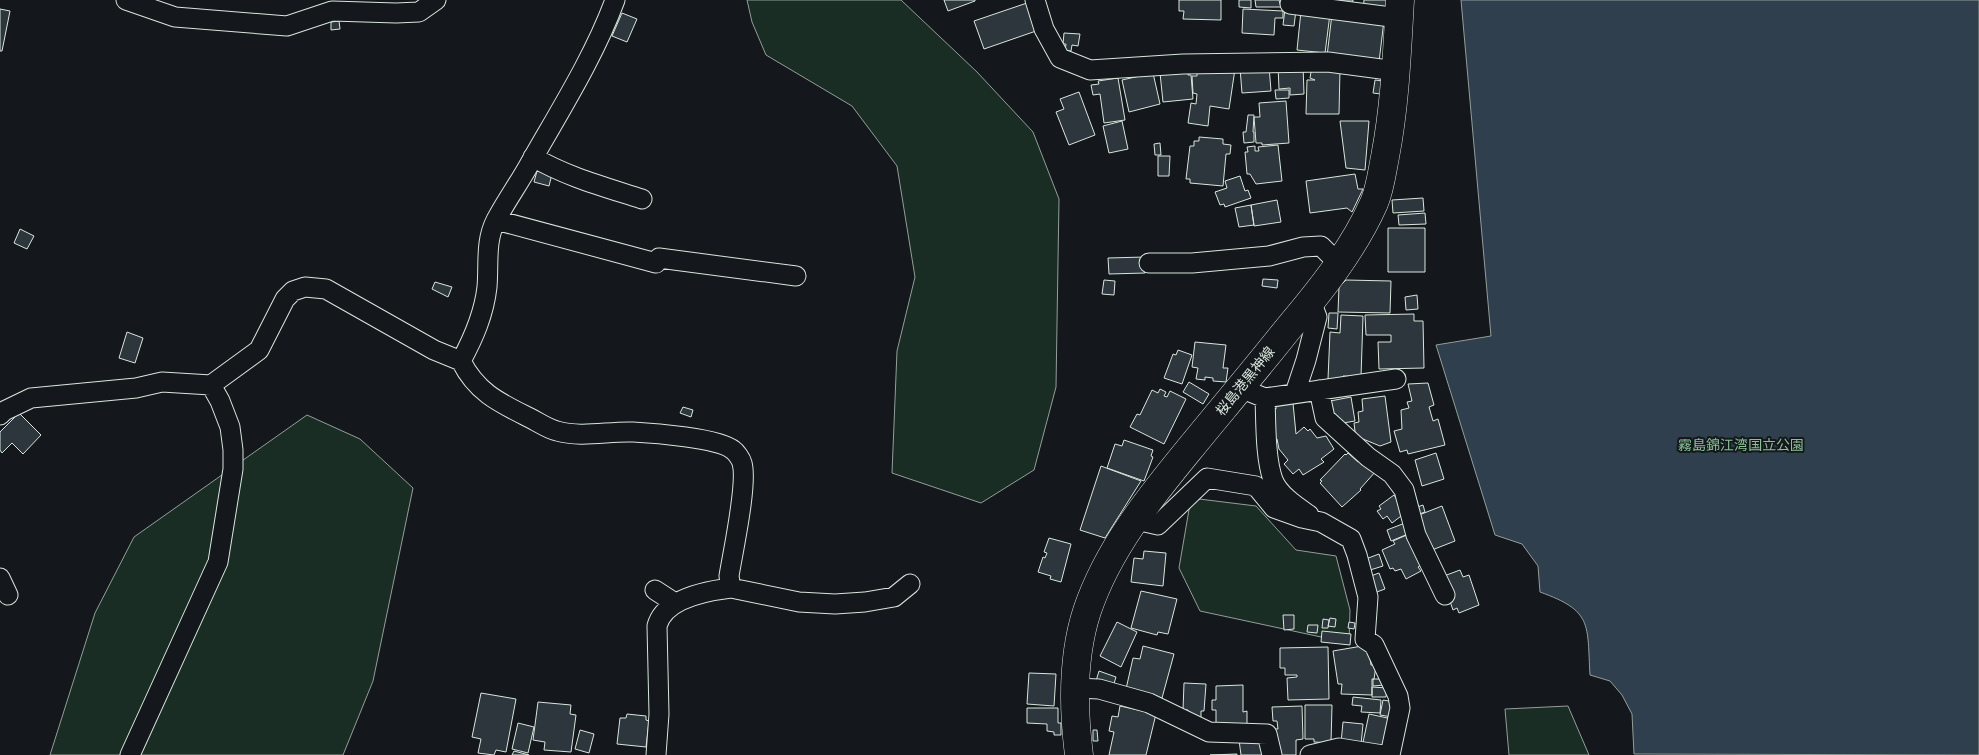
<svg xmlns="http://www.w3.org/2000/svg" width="1979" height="755" viewBox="0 0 1979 755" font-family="Figtree,'Noto Sans JP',sans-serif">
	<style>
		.green { fill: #1a2d24; stroke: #939e99 }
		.water { fill: #2f3f4d; stroke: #939e99 }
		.building { fill: #2c363c; stroke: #d8e6dc }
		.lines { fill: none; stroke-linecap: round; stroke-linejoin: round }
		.street-casing { stroke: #d8e6dc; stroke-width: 21 }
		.primary-casing { stroke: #d8e6dc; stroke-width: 29 }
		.street { stroke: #14181c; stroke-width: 19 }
		.primary { stroke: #14181c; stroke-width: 28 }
		.labels { text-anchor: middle; stroke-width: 4; stroke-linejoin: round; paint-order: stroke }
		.street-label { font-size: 14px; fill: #d8e6dc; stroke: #14181c }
		.park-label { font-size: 14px; fill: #8ac095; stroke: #14181c }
	</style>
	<rect width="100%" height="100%" fill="#14181c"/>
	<path class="green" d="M 747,0 L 901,0 L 977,72 L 1033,132 L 1059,199 L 1056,387 L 1034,470 L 981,503 L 892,473 L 897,351 L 915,277 L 897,166 L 852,106 L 766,55 L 752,22 Z
		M 307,415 L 360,439 L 413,488 L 373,681 L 343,755 L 50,755 L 95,613 L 134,537 Z
		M 1191,498 L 1256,506 L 1296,550 L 1336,556 L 1350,610 L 1349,643 L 1200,611 L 1179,568 Z
		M 1568,706 L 1589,755 L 1509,755 L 1505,709 Z"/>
	<path class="water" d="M 1461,0 L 1979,0 L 1979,755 L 1634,754 L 1632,714 L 1622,695 L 1610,681 L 1590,675 C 1587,624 1593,611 1540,592 L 1538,566 L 1522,544 L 1495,535 L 1436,345 L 1491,336 Z"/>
	<path class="building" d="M 944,0 L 975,0 L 975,1 L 948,11 Z
		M 1179,0 L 1221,0 L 1221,20 L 1183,19 L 1184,11 L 1179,11 Z
		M 1239,0 L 1251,0 L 1251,8 L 1239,7 Z
		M 1255,0 L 1279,0 L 1281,7 L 1256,7 Z
		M 1322,0 L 1353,0 L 1352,6 Z
		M 1364,0 L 1388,0 L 1387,13 L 1363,11 Z
		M 1027,3 L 1036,31 L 984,49 L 974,21 Z
		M 0,9 L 10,11 L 2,51 L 0,51 Z
		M 1243,9 L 1283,11 L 1283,18 L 1275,18 L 1274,35 L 1242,33 Z
		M 1285,9 L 1296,10 L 1294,26 L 1283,25 Z
		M 1301,11 L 1330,14 L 1325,53 L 1297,50 Z
		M 622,13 L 637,19 L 627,42 L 612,36 Z
		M 1332,14 L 1384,20 L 1379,62 L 1327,56 Z
		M 339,21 L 340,29 L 331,30 L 331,22 Z
		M 1064,33 L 1080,34 L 1078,46 L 1072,45 L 1071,51 L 1065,51 L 1066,44 L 1063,44 Z
		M 1278,65 L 1303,65 L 1304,94 L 1290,95 L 1290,88 L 1279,89 Z
		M 1269,66 L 1271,91 L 1242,93 L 1240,68 Z
		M 1312,66 L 1340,69 L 1339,114 L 1306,114 L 1307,80 L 1315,80 L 1310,78 Z
		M 1235,69 L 1229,109 L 1210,106 L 1208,126 L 1188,123 L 1191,103 L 1196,104 L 1197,94 L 1193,93 L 1192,76 L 1197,76 L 1197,71 Z
		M 1187,71 L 1188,75 L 1191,75 L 1193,99 L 1163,102 L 1160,73 Z
		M 1153,73 L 1160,104 L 1129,112 L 1122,80 Z
		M 1118,78 L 1125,120 L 1104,123 L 1100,94 L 1093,95 L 1091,85 L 1099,84 L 1098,81 Z
		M 1375,80 L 1383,81 L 1381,94 L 1373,93 Z
		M 1275,90 L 1289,90 L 1289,98 L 1276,99 Z
		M 1079,92 L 1095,135 L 1069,145 L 1056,112 L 1064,109 L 1060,99 Z
		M 1286,101 L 1289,143 L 1262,145 L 1262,143 L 1256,143 L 1254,117 L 1260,117 L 1259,103 Z
		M 1248,115 L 1254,115 L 1253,132 L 1254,132 L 1254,142 L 1244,143 L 1243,132 L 1246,132 Z
		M 1122,121 L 1128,149 L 1109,153 L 1103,126 Z
		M 1340,121 L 1369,121 L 1365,170 L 1346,168 Z
		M 1199,137 L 1223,139 L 1223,144 L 1231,145 L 1230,154 L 1226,154 L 1223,186 L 1190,183 L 1190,179 L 1186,179 L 1190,146 L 1194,146 L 1194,141 L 1199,141 Z
		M 1160,143 L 1161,155 L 1155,155 L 1154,144 Z
		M 1278,145 L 1282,181 L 1256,184 L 1250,174 L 1247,174 L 1245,152 L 1248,152 L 1247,147 L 1255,146 L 1255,151 L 1259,151 L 1258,147 Z
		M 1158,156 L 1170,156 L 1169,176 L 1158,176 Z
		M 537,171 L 552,174 L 549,186 L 534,182 Z
		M 1355,174 L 1358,189 L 1363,189 L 1352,212 L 1347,208 L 1310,213 L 1306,181 Z
		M 1240,176 L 1245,191 L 1248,190 L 1251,198 L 1225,207 L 1224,204 L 1220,205 L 1215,192 L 1227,188 L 1225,181 Z
		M 1423,198 L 1424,211 L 1393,213 L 1392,200 Z
		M 1277,200 L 1281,222 L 1254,226 L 1251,205 Z
		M 1251,205 L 1254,225 L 1239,227 L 1235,208 Z
		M 1425,213 L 1426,224 L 1399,225 L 1398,215 Z
		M 1388,228 L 1425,228 L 1425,272 L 1388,272 Z
		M 20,229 L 34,236 L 27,249 L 14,243 Z
		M 1145,257 L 1145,273 L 1109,274 L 1108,258 Z
		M 1263,279 L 1278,280 L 1277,288 L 1262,286 Z
		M 1104,280 L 1115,281 L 1114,295 L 1102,294 Z
		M 1346,280 L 1391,281 L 1390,313 L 1338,312 L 1339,287 Z
		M 435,282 L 452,287 L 448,297 L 432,289 Z
		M 1417,295 L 1418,309 L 1406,310 L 1405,297 Z
		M 1329,313 L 1338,313 L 1337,329 L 1328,328 Z
		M 1414,314 L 1414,321 L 1423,321 L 1424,368 L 1379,369 L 1378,342 L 1391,342 L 1391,335 L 1366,335 L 1365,315 Z
		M 1341,315 L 1363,316 L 1361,377 L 1343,376 L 1343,379 L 1328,379 L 1330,332 L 1340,333 Z
		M 127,332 L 143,338 L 135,363 L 119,358 Z
		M 1195,342 L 1226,345 L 1223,368 L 1228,368 L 1226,382 L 1213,381 L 1213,378 L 1205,377 L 1205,380 L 1196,379 L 1198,368 L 1192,367 Z
		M 1178,350 L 1192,355 L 1182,384 L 1164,378 L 1173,354 L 1176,355 Z
		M 1189,382 L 1209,394 L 1203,404 L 1183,392 Z
		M 1428,383 L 1434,405 L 1429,407 L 1433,421 L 1438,419 L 1445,445 L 1408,454 L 1407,450 L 1400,452 L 1394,431 L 1402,429 L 1401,410 L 1409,408 L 1407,402 L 1412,401 L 1408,384 Z
		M 1160,389 L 1166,392 L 1164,396 L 1167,397 L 1170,391 L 1186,399 L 1164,444 L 1130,427 L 1137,414 L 1140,415 L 1152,390 L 1158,393 Z
		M 1385,396 L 1391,442 L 1380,446 L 1363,439 L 1356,440 L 1354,423 L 1359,422 L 1358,412 L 1363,411 L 1362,399 Z
		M 1351,397 L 1355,421 L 1337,424 L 1325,402 Z
		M 1293,403 L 1296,434 L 1304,427 L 1308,431 L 1310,429 L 1317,438 L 1326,436 L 1334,449 L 1321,459 L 1324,462 L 1303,475 L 1299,469 L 1293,474 L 1284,464 L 1288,460 L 1279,449 L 1277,439 L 1273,439 L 1272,409 L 1276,409 L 1276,405 Z
		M 683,407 L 693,410 L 691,417 L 680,413 Z
		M 19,413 L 41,435 L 23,454 L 12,443 L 2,453 L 0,450 L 0,432 Z
		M 1124,440 L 1153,450 L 1151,456 L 1153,457 L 1144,481 L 1107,468 L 1115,444 L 1122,446 Z
		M 1348,453 L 1358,462 L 1362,457 L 1376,471 L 1360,489 L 1361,490 L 1342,507 L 1320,483 L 1322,481 L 1320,480 L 1345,454 L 1346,455 Z
		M 1436,453 L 1444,479 L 1422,486 L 1415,460 Z
		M 1101,466 L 1141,481 L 1105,538 L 1080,530 Z
		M 1394,495 L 1405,513 L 1392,523 L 1387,516 L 1383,519 L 1377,511 L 1381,509 L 1379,506 Z
		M 1423,505 L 1425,512 L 1414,516 L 1412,509 Z
		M 1442,506 L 1455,541 L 1432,550 L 1414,517 Z
		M 1405,523 L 1408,534 L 1391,541 L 1387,530 Z
		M 1409,534 L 1421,565 L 1418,567 L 1421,571 L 1406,579 L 1401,569 L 1395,571 L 1393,568 L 1390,569 L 1382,550 L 1395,544 L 1393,541 Z
		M 1049,538 L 1071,544 L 1061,582 L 1050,579 L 1051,576 L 1038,572 L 1043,557 L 1045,558 L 1047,553 L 1044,552 Z
		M 1144,551 L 1166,553 L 1163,586 L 1131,582 L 1134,558 L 1143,559 Z
		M 1379,554 L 1383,566 L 1367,571 L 1363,560 Z
		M 1460,570 L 1463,577 L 1469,575 L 1479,605 L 1459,613 L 1457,608 L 1453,610 L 1444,584 L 1444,576 Z
		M 1379,573 L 1385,589 L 1374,593 L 1368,577 Z
		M 1141,591 L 1177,599 L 1168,634 L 1158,632 L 1157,635 L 1131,628 Z
		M 1283,615 L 1294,615 L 1294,629 L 1284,630 Z
		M 1330,618 L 1336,619 L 1335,627 L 1328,626 Z
		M 1323,619 L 1329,620 L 1328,628 L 1322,628 Z
		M 1117,622 L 1137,632 L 1121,667 L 1100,656 Z
		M 1349,622 L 1355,623 L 1354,629 L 1348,628 Z
		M 1308,625 L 1318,625 L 1317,633 L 1307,632 Z
		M 1322,631 L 1351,634 L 1350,645 L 1321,642 Z
		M 1368,645 L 1371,665 L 1376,666 L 1374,679 L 1372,679 L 1372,695 L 1341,694 L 1342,684 L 1338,684 L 1333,651 Z
		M 1143,646 L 1174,654 L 1162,698 L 1126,689 L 1133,658 L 1140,659 Z
		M 1328,647 L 1329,699 L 1288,700 L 1287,678 L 1297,677 L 1297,675 L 1285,675 L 1285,668 L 1280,668 L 1280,648 Z
		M 1099,671 L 1116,677 L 1113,687 L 1096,681 Z
		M 1029,673 L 1056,674 L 1054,706 L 1027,704 Z
		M 1373,679 L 1385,679 L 1385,685 L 1373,686 Z
		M 1184,683 L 1206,684 L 1204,711 L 1201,711 L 1201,720 L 1188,716 L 1188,710 L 1183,710 Z
		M 1243,685 L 1243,712 L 1247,711 L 1247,727 L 1216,728 L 1216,710 L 1212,710 L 1212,700 L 1216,700 L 1216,686 Z
		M 1372,687 L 1387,688 L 1386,697 L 1372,697 Z
		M 481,693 L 516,699 L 506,752 L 496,750 L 494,755 L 478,753 L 481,739 L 472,737 Z
		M 1353,697 L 1381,700 L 1380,713 L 1361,712 L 1362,706 L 1352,705 Z
		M 1383,700 L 1395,702 L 1392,717 L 1380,715 Z
		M 538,702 L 571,705 L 570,714 L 576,715 L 571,752 L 544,750 L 545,742 L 533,740 Z
		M 1305,705 L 1332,705 L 1331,743 L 1314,742 L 1314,739 L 1305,739 Z
		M 1120,706 L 1156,714 L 1146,755 L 1109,755 L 1114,732 L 1109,731 L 1112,716 L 1118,717 Z
		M 1302,706 L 1303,739 L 1296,740 L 1296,755 L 1274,755 L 1273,729 L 1278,729 L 1277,721 L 1273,721 L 1272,707 Z
		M 1027,708 L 1058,708 L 1058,723 L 1061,723 L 1061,735 L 1054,735 L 1054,732 L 1047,731 L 1047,724 L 1027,723 Z
		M 627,714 L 646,716 L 646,720 L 649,721 L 646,747 L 617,744 L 620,718 L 626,718 Z
		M 1369,714 L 1392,719 L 1385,751 L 1362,747 Z
		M 1343,722 L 1363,724 L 1361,745 L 1341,743 Z
		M 518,723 L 534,727 L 528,753 L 512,749 Z
		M 580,730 L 594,734 L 589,753 L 575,749 Z
		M 1093,730 L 1097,730 L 1098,741 L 1093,741 Z
		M 1259,737 L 1266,755 L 1241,755 L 1239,740 Z
		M 514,751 L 529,755 L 512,755 Z
		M 1237,754 L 1237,755 L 1210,755 Z"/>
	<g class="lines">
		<defs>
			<path id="street" d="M 126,0 L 175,17 L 287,26 L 332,11 L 396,13 L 419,12 L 436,0
				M 1035,0 L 1044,29 L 1060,58 L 1090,70 L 1183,64 L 1328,62 L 1396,71
				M 1290,4 L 1399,18
				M 533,157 C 567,177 605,187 642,199
				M 496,220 L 656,263 L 659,258 L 796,276
				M 1149,263 L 1192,263 L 1269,256 L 1303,247 L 1321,246 L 1339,264
				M 461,361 C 474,337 484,314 487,287 C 489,264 485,241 496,220 C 506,201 519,183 529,165 C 559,112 594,57 615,0
				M 1240,388 L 1265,398 C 1266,422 1265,457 1273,480 C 1279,495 1296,506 1309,515
				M 1319,390 L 1325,418 L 1368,457 L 1392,474 L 1404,490 L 1416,535 L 1445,595
				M 1295,393 L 1306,360 L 1317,317 L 1311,301
				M 1265,398 L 1396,379
				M 0,415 L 4,411 L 31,398 L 136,388 L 162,382 L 211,385 L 259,350 L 285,299 L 293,291 L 305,287 L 326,289 L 434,350 L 461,361 C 477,393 500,403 530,418 C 538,422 548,429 557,431 C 582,438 608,431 633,432 C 653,433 719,438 733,450 C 736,452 741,459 742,463 C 748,483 733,551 729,576 L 731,588 C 706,591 664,599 657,626 L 659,714 L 656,755
				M 1136,520 L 1158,525 L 1207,478 L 1256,486 L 1274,508 L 1302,518 L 1321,522 L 1351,539 L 1357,555 L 1368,597 L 1365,639 L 1374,645 L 1398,696 L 1400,708 L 1390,755
				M 0,578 L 8,595
				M 731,588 L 799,602 L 835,604 L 865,602 L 894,597 L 910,584
				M 655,590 L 675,603
				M 1075,688 L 1099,689 L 1149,703 L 1209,732 L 1267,734 L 1272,755
				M 130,755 L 218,562 L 233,469 L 233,450 L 230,427 L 220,401 L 211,385
				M 1310,755 L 1339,748 L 1383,755"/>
			<path id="primary" d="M 1079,755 C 1073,708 1072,657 1087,611 C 1108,548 1151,496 1192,446 C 1224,407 1256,369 1287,330 C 1320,291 1353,250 1374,203 C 1380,189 1382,172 1385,157 C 1395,105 1397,53 1400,0"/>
		</defs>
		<use href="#street" class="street-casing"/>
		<use href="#primary" class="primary-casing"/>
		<use href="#street" class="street"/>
		<use href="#primary" class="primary"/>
	</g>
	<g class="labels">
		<g class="street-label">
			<text transform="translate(1245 381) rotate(-51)" y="5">桜島港黒神線</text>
		</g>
		<g class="park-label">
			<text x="1741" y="450">霧島錦江湾国立公園</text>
		</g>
	</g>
</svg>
